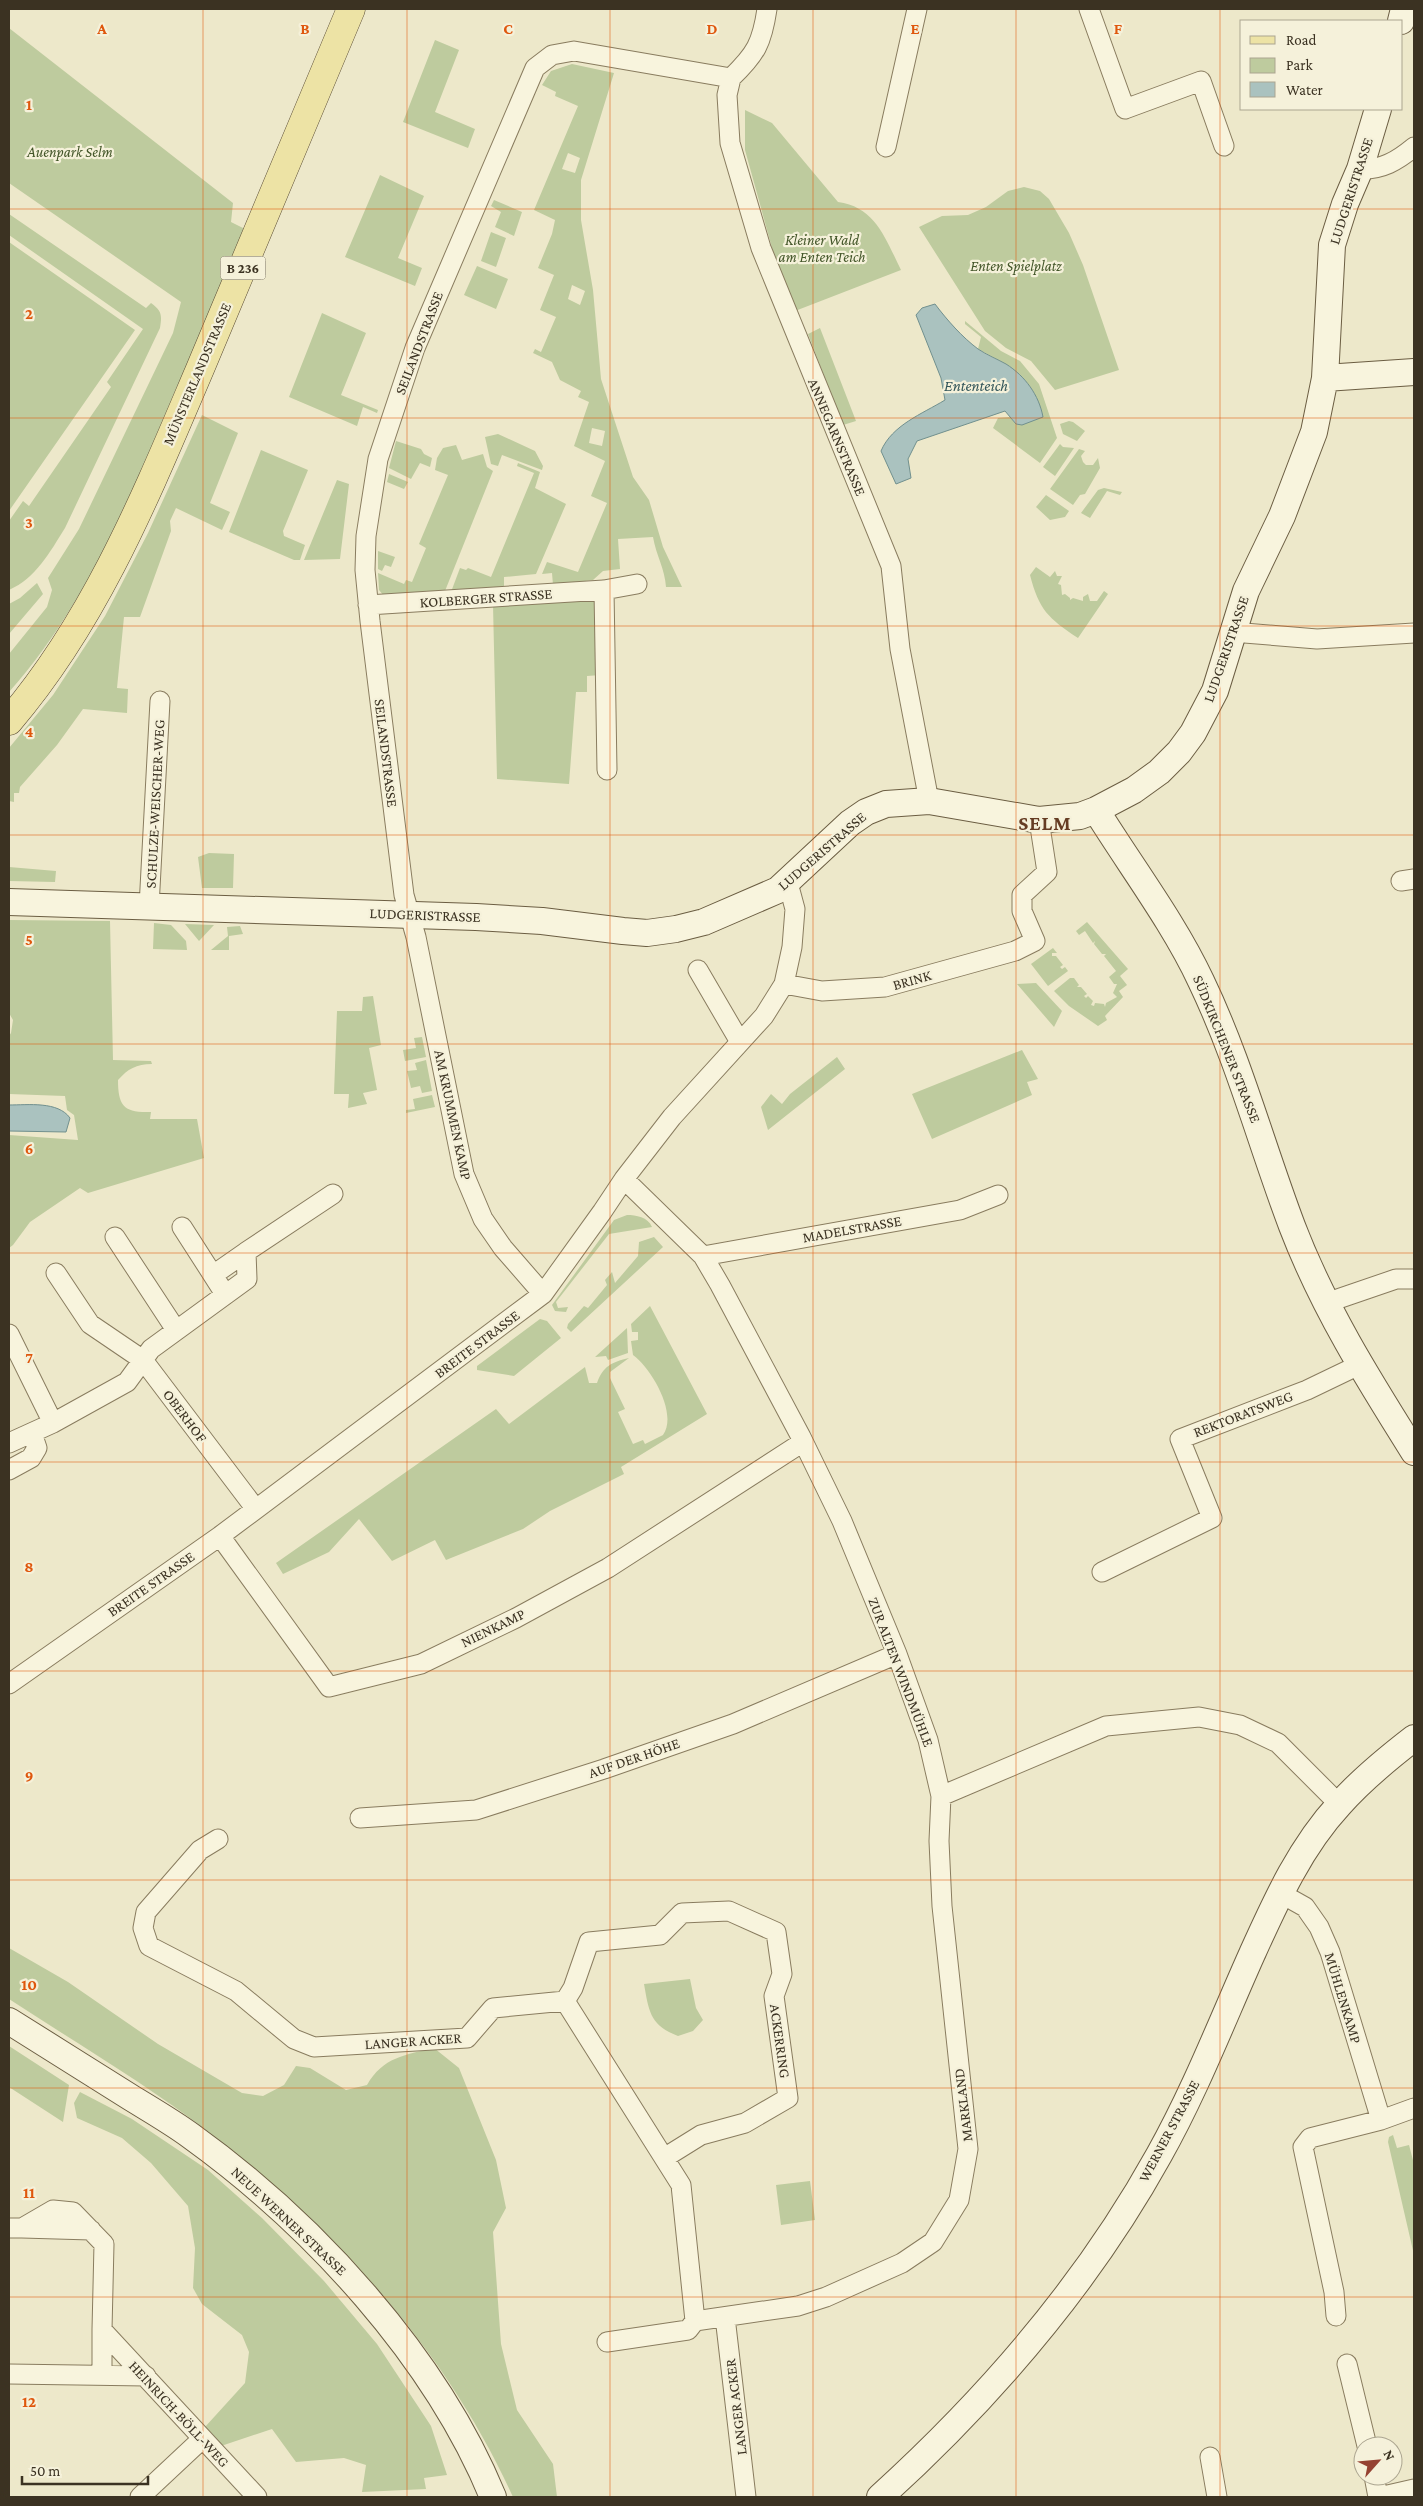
<svg xmlns="http://www.w3.org/2000/svg" width="1423" height="2506" viewBox="0 0 1423 2506" font-family="'Crimson Pro',serif">
	<style>
		.green { fill: #becb9e; fill-rule: evenodd }
		.water { fill: #aac2bf; stroke: #71908e }
		.lines { fill: none; stroke-linecap: round; stroke-linejoin: round }
		.street-casing { stroke: #897c5f; stroke-width: 21 }
		.secondary-casing { stroke: #6b5d42; stroke-width: 28 }
		.primary-casing { stroke: #584a33; stroke-width: 29 }
		.street { stroke: #f8f4dd; stroke-width: 19 }
		.secondary { stroke: #f8f4dd; stroke-width: 26 }
		.primary { stroke: #ede3a5; stroke-width: 28 }
		.grid { fill: none; stroke: #df570d; stroke-width: 1; stroke-opacity: 0.55 }
		.labels { text-anchor: middle; stroke-width: 4.5; stroke-linejoin: round; paint-order: stroke }
		.shield { fill: #f5f1da; stroke: #736b59; stroke-width: 1 }
		.shield-label { font-size: 14px; font-weight: bold; fill: #3b3222 }
		.park-label { font-size: 15px; font-style: italic; fill: #435629; stroke: #f5f1da }
		.street-label { font-size: 15px; fill: #3b3222; stroke: #f5f1da }
		.water-label { font-size: 16px; font-style: italic; fill: #325559; stroke: #f5f1da }
		.district-label { font-size: 20px; font-weight: bold; letter-spacing: 1px; fill: #653c23; stroke: #f5f1da }
		.grid-label { font-size: 16px; text-anchor: middle; font-weight: bold; fill: #df570d; stroke: #f5f1da; stroke-width: 4.5; stroke-linejoin: round; paint-order: stroke }
	</style>
	<rect width="100%" height="100%" fill="#ede8ca"/>
	<path class="green" d="M 9,28 L 233,203 L 231,222 L 245,229 C 223,285 197,340 173,396 C 129,500 85,607 9,692 L 9,654 L 47,607 L 52,590 L 48,578 L 79,529 L 173,333 L 181,302 L 9,183 Z
		M 435,40 L 459,50 L 435,112 L 475,129 L 468,148 L 403,122 Z
		M 572,64 L 614,73 L 581,180 L 581,220 L 593,290 L 601,379 L 633,477 L 649,500 L 663,547 L 682,587 L 666,587 C 665,569 656,555 653,537 L 618,539 L 620,569 L 603,571 L 593,580 L 553,585 L 552,573 L 542,574 L 547,562 L 578,572 L 607,503 L 591,496 L 605,461 L 574,446 L 589,402 L 578,397 L 581,391 L 560,380 L 552,362 L 533,353 L 535,349 L 541,352 L 556,317 L 540,310 L 554,275 L 538,268 L 552,234 L 555,220 L 534,210 L 578,106 L 555,96 L 556,92 L 542,85 L 551,71 ZM 568,153 L 580,158 L 575,173 L 562,169 ZM 572,285 L 585,291 L 580,305 L 568,299 ZM 592,428 L 605,431 L 602,446 L 589,443 Z
		M 745,110 L 772,123 L 838,202 C 876,207 886,240 901,270 L 795,311 L 777,266 L 745,150 Z
		M 380,175 L 424,196 L 398,258 L 422,268 L 415,286 L 345,257 Z
		M 1024,187 L 1040,191 L 1049,199 L 1069,233 L 1083,265 L 1119,370 L 1055,390 L 1031,361 L 1006,348 L 985,331 L 919,227 L 942,216 L 968,215 L 986,207 L 1008,191 Z
		M 494,200 L 522,212 L 514,236 L 495,227 L 501,212 L 491,206 Z
		M 9,214 L 146,308 L 151,303 C 162,311 162,315 160,328 L 65,528 C 50,552 36,578 9,590 L 9,521 L 23,501 L 29,506 L 111,387 L 107,382 L 143,329 L 9,235 Z
		M 491,232 L 506,238 L 496,267 L 481,261 Z
		M 9,242 L 135,330 L 9,511 Z
		M 477,266 L 508,279 L 496,309 L 464,295 Z
		M 322,313 L 366,333 L 341,395 L 378,410 L 377,413 L 363,407 L 357,426 L 289,397 Z
		M 965,321 L 1001,351 L 1020,361 L 1039,384 L 1057,438 L 1040,463 L 993,428 L 998,418 L 1010,417 L 1016,424 L 1022,425 L 1007,365 L 978,349 L 981,337 L 965,324 Z
		M 820,328 L 856,421 L 843,425 L 808,334 Z
		M 202,415 L 238,433 L 210,503 L 230,512 L 222,530 L 176,508 L 170,521 L 171,531 L 140,617 L 124,617 L 117,688 L 128,689 L 127,713 L 83,709 L 57,745 L 20,787 L 19,793 L 14,793 L 14,802 L 9,801 L 9,803 L 9,748 L 53,695 L 105,616 L 148,533 Z
		M 1069,421 L 1073,422 L 1085,431 L 1077,441 L 1063,434 L 1060,424 Z
		M 498,434 L 535,451 L 543,466 L 542,470 L 502,455 L 498,466 L 491,464 L 485,437 Z
		M 396,441 L 421,449 L 424,454 L 432,458 L 430,467 L 420,463 L 411,479 L 389,468 Z
		M 1060,444 L 1063,447 L 1074,448 L 1055,476 L 1043,467 Z
		M 456,445 L 462,460 L 483,454 L 487,467 L 493,471 L 445,591 L 384,596 L 379,590 L 378,573 L 404,584 L 406,580 L 412,582 L 426,548 L 419,544 L 448,475 L 435,470 L 437,458 L 443,448 Z
		M 1079,449 L 1085,451 L 1081,456 L 1083,462 L 1086,465 L 1093,465 L 1098,458 L 1100,468 L 1085,494 L 1080,495 L 1073,505 L 1050,489 Z
		M 261,450 L 308,470 L 283,531 L 284,536 L 305,545 L 300,560 L 294,560 L 229,532 Z
		M 518,463 L 540,472 L 535,488 L 566,504 L 536,574 L 504,577 L 504,589 L 451,592 L 460,568 L 466,570 L 468,568 L 491,577 L 534,473 L 517,466 Z
		M 389,474 L 408,482 L 404,489 L 387,482 Z
		M 337,480 L 349,484 L 340,559 L 304,560 Z
		M 1104,488 L 1122,492 L 1120,495 L 1107,491 L 1090,518 L 1081,513 L 1098,490 Z
		M 1046,495 L 1069,511 L 1065,517 L 1050,520 L 1036,507 Z
		M 378,551 L 395,557 L 391,567 L 385,565 L 382,571 L 378,569 Z
		M 1036,567 L 1050,577 L 1055,571 L 1057,576 L 1062,576 L 1058,584 L 1061,585 L 1062,595 L 1065,594 L 1070,598 L 1070,600 L 1073,598 L 1083,601 L 1083,597 L 1088,594 L 1090,601 L 1097,601 L 1104,591 L 1108,594 L 1078,638 C 1048,618 1039,610 1030,575 Z
		M 37,583 L 43,594 L 9,634 L 9,604 L 20,598 Z
		M 584,600 L 594,601 L 601,608 L 601,675 L 587,676 L 587,692 L 576,692 L 569,784 L 497,779 L 493,605 Z
		M 209,853 L 234,854 L 233,888 L 202,888 L 198,857 Z
		M 9,867 L 56,871 L 55,882 L 9,881 Z
		M 9,920 L 110,921 L 113,1060 L 151,1061 L 152,1064 C 136,1064 128,1069 118,1080 C 118,1106 124,1113 151,1112 L 150,1119 L 197,1119 L 204,1158 L 88,1193 L 80,1188 L 30,1222 L 13,1245 L 9,1248 L 9,1135 L 78,1140 L 74,1115 L 67,1110 L 65,1096 L 9,1094 L 9,1036 L 11,1033 L 13,1020 L 9,1013 Z
		M 1087,922 L 1128,969 L 1120,976 L 1127,985 L 1119,991 L 1123,997 L 1105,1016 L 1107,1020 L 1098,1026 L 1069,1006 L 1054,991 L 1070,978 L 1074,978 L 1079,985 L 1077,987 L 1081,987 L 1087,994 L 1084,996 L 1086,998 L 1088,996 L 1093,1001 L 1091,1005 L 1094,1006 L 1095,1003 L 1104,1004 L 1105,1007 L 1106,1003 L 1117,997 L 1113,993 L 1117,984 L 1114,984 L 1109,977 L 1116,971 L 1104,956 L 1106,954 L 1102,954 L 1094,944 L 1095,941 L 1093,943 L 1085,931 L 1079,935 L 1076,931 Z
		M 154,923 L 171,925 L 186,941 L 187,950 L 153,949 Z
		M 185,924 L 214,925 L 199,941 Z
		M 240,926 L 243,934 L 229,936 L 229,950 L 211,950 L 228,936 L 227,927 Z
		M 1053,948 L 1057,953 L 1052,953 L 1052,956 L 1056,956 L 1063,965 L 1060,967 L 1062,969 L 1065,967 L 1068,971 L 1048,986 L 1031,964 Z
		M 1036,983 L 1062,1011 L 1054,1027 L 1017,984 Z
		M 373,996 L 381,1045 L 369,1048 L 377,1090 L 363,1093 L 367,1104 L 348,1108 L 349,1094 L 334,1094 L 337,1011 L 362,1011 L 363,997 Z
		M 422,1037 L 426,1057 L 405,1061 L 403,1050 L 416,1048 L 414,1038 Z
		M 1022,1050 L 1038,1079 L 1027,1082 L 1032,1095 L 932,1139 L 912,1094 Z
		M 837,1057 L 845,1069 L 768,1130 L 761,1107 L 771,1094 L 782,1104 L 790,1094 Z
		M 426,1060 L 432,1091 L 422,1093 L 420,1086 L 411,1088 L 407,1071 L 417,1070 L 415,1063 Z
		M 432,1095 L 435,1107 L 406,1113 L 406,1110 L 415,1109 L 413,1099 Z
		M 627,1215 C 636,1215 648,1217 652,1227 L 609,1234 L 556,1302 L 558,1308 L 568,1307 L 566,1312 L 555,1311 L 552,1305 L 614,1220 Z
		M 654,1237 L 663,1247 L 571,1332 L 567,1328 L 568,1324 L 584,1306 L 588,1308 L 607,1285 L 605,1280 L 612,1272 L 615,1283 L 638,1256 L 639,1242 Z
		M 650,1306 L 707,1414 L 621,1467 L 624,1474 L 550,1511 L 523,1529 L 446,1560 L 435,1540 L 392,1561 L 359,1519 L 329,1552 L 283,1574 L 276,1563 L 496,1409 L 509,1424 L 585,1367 L 589,1383 L 597,1383 C 603,1366 612,1362 629,1358 L 610,1372 L 610,1378 L 625,1409 L 618,1412 L 633,1444 L 643,1440 L 645,1444 L 663,1435 C 678,1414 652,1369 633,1355 L 631,1341 L 638,1340 L 638,1332 L 632,1332 L 631,1324 Z
		M 540,1319 L 547,1321 L 561,1338 L 514,1376 L 477,1370 L 477,1366 Z
		M 627,1328 L 628,1353 L 608,1360 L 606,1356 L 595,1357 Z
		M 9,1948 L 68,1982 L 158,2044 L 242,2093 L 263,2096 L 284,2085 L 296,2066 L 310,2068 L 346,2090 L 367,2085 C 383,2057 405,2055 434,2048 L 459,2068 L 496,2160 L 506,2208 L 493,2232 L 501,2344 L 517,2410 L 553,2464 L 557,2497 L 513,2497 C 447,2351 336,2230 210,2133 C 146,2084 76,2043 9,1999 Z
		M 690,1979 L 696,2008 L 703,2020 L 693,2031 L 678,2036 C 650,2025 649,2012 644,1984 Z
		M 9,2046 L 69,2085 L 63,2122 L 9,2087 Z
		M 80,2092 L 132,2119 L 208,2170 L 262,2218 L 324,2281 L 377,2344 L 431,2426 L 447,2475 L 424,2478 L 426,2489 L 362,2492 L 366,2465 L 344,2458 L 296,2462 L 272,2429 L 221,2446 L 205,2427 L 245,2383 L 249,2352 L 242,2335 L 202,2304 L 193,2288 L 195,2248 L 188,2206 L 151,2163 L 122,2138 L 77,2118 L 74,2103 Z
		M 1393,2135 L 1397,2148 L 1409,2145 L 1414,2164 L 1414,2255 L 1388,2142 L 1389,2137 Z
		M 810,2181 L 815,2220 L 781,2225 L 776,2185 Z"/>
	<path class="water" d="M 935,304 C 947,320 962,337 978,349 C 987,355 997,359 1006,364 C 1025,376 1039,395 1043,417 L 1022,425 L 1016,424 L 1005,411 L 917,441 L 908,459 L 911,478 L 896,484 L 881,451 C 892,425 922,414 945,400 L 941,378 L 916,315 L 922,308 Z
		M 9,1105 C 28,1105 58,1101 70,1118 L 66,1132 L 9,1131 Z"/>
	<g class="lines">
		<defs>
			<path id="street" d="M 1089,9 L 1125,109 L 1201,81 L 1224,146
				M 731,78 L 727,95 L 730,143 L 761,248 L 891,566 L 900,649 L 929,801
				M 731,78 C 756,54 762,43 767,9
				M 886,147 L 917,9
				M 1360,169 C 1382,170 1397,161 1414,147
				M 604,590 L 607,770
				M 368,605 L 604,590 L 637,584
				M 1232,632 L 1317,639 L 1414,633
				M 1401,881 L 1414,879
				M 149,907 L 160,701
				M 698,970 L 740,1042
				M 784,984 L 822,991 L 885,987 L 1015,951 L 1035,941 L 1022,911 L 1022,895 L 1047,872 L 1039,820
				M 624,1179 L 703,1256 L 720,1285 L 801,1437 L 842,1521 L 897,1654 L 928,1740 L 941,1796 L 939,1841 L 942,1906 L 968,2149 L 959,2200 L 933,2242 L 902,2263 L 826,2297 L 798,2306 L 695,2321
				M 182,1227 L 225,1294
				M 115,1237 L 176,1330
				M 703,1256 L 960,1210 L 998,1195
				M 56,1273 L 90,1324 L 143,1360 L 255,1508
				M 213,1275 L 246,1252
				M 543,1294 L 503,1248 L 483,1219 L 464,1174 L 416,937 L 404,895 L 370,621 L 365,570 L 366,536 L 378,459 L 415,348 L 535,68 L 552,55 L 574,51 L 731,78
				M 1326,1303 L 1396,1279 L 1414,1279
				M 9,1334 L 53,1423
				M 9,1443 L 53,1423 L 127,1382 L 151,1349 L 247,1279 L 246,1252 L 333,1194
				M 9,1470 L 31,1458 L 37,1448 L 32,1433
				M 220,1536 L 329,1687 L 421,1664 L 516,1618 L 608,1568 L 803,1442
				M 1102,1572 L 1212,1518 L 1180,1439 L 1307,1390 L 1359,1365
				M 9,1684 L 220,1536 L 543,1294 L 602,1212 L 624,1179 L 672,1117 L 764,1016 L 784,984 L 792,947 L 795,909 L 788,883
				M 941,1796 L 1106,1726 L 1199,1717 L 1240,1725 L 1278,1743 L 1339,1804
				M 360,1818 L 476,1810 L 604,1769 L 733,1724 L 897,1654
				M 218,1839 L 200,1850 L 146,1912 L 143,1928 L 149,1946 L 236,1991 L 294,2039 L 314,2047 L 467,2038 L 493,2008 L 565,2001
				M 1280,1893 L 1305,1907 L 1319,1927 L 1330,1952 L 1381,2120
				M 565,2001 L 573,1988 L 589,1942 L 660,1935 L 682,1913 L 729,1911 L 776,1932 L 782,1974 L 774,1996 L 788,2098 L 745,2123 L 701,2135 L 664,2158
				M 565,2001 L 681,2185 L 695,2321 L 688,2330 L 607,2342
				M 9,2228 L 22,2228 L 53,2210 L 73,2212 L 104,2244 L 102,2330 L 257,2497
				M 22,2228 L 91,2230
				M 1336,2316 L 1334,2292 L 1303,2147 L 1310,2138 L 1381,2120 L 1414,2108
				M 725,2317 L 746,2497
				M 1347,2364 L 1367,2446
				M 9,2374 L 146,2376
				M 102,2375 L 102,2330
				M 1210,2457 L 1217,2497
				M 1374,2476 L 1378,2497
				M 140,2497 L 202,2439
				M 1379,2497 L 1414,2489"/>
			<path id="secondary" d="M 1401,21 L 1404,9
				M 1325,378 L 1414,372
				M 1096,810 C 1130,865 1174,923 1201,981 C 1239,1060 1261,1144 1292,1226 C 1323,1307 1368,1379 1414,1452
				M 9,902 L 476,917 L 542,921 L 623,931 L 647,933 L 676,929 L 704,922 L 778,890 L 850,823 L 866,812 L 886,804 L 929,801 L 1039,820 L 1080,816 L 1096,810 L 1134,790 L 1159,772 L 1179,752 L 1193,733 L 1215,691 L 1246,591 L 1282,516 L 1314,432 L 1325,378 L 1332,245 L 1345,204 L 1360,169 L 1378,109
				M 9,2021 C 49,2046 90,2072 130,2097 C 151,2110 172,2122 191,2136 C 313,2224 435,2356 493,2497
				M 880,2497 C 989,2398 1087,2285 1159,2155 C 1195,2091 1222,2021 1252,1954 C 1276,1901 1300,1847 1340,1804 C 1362,1779 1388,1758 1414,1738"/>
			<path id="primary" d="M 9,721 C 97,618 147,493 200,369 C 251,249 301,129 351,9"/>
		</defs>
		<use href="#street" class="street-casing"/>
		<use href="#secondary" class="secondary-casing"/>
		<use href="#primary" class="primary-casing"/>
		<use href="#street" class="street"/>
		<use href="#secondary" class="secondary"/>
		<use href="#primary" class="primary"/>
	</g>
	<path class="grid" d="M 203,9 L 203,2497M 407,9 L 407,2497M 610,9 L 610,2497M 813,9 L 813,2497M 1016,9 L 1016,2497M 1220,9 L 1220,2497M 9,209 L 1414,209M 9,418 L 1414,418M 9,626 L 1414,626M 9,835 L 1414,835M 9,1044 L 1414,1044M 9,1253 L 1414,1253M 9,1462 L 1414,1462M 9,1671 L 1414,1671M 9,1880 L 1414,1880M 9,2088 L 1414,2088M 9,2297 L 1414,2297"/>
	<g class="labels">
		<rect class="shield" x="220.5" y="256.5" width="45" height="23" rx="4"/>
		<g class="shield-label">
			<text x="243" y="273">B 236</text>
		</g>
		<g class="park-label">
			<text x="70" y="157">Auenpark Selm</text>
			<text x="822" y="245">Kleiner Wald<tspan x="822" dy="17">am Enten Teich</tspan></text>
			<text x="1016" y="271">Enten Spielplatz</text>
		</g>
		<g class="street-label">
			<text transform="translate(1351 191) rotate(-72)" y="5">LUDGERISTRASSE</text>
			<text transform="translate(419 343) rotate(-69)" y="5">SEILANDSTRASSE</text>
			<text transform="translate(197 374) rotate(-67)" y="5">MÜNSTERLANDSTRASSE</text>
			<text transform="translate(837 437) rotate(67)" y="5">ANNEGARNSTRASSE</text>
			<text transform="translate(486 598) rotate(-4)" y="5">KOLBERGER STRASSE</text>
			<text transform="translate(1226 649) rotate(-71)" y="5">LUDGERISTRASSE</text>
			<text transform="translate(386 753) rotate(83)" y="5">SEILANDSTRASSE</text>
			<text transform="translate(155 804) rotate(-87)" y="5">SCHULZE-WEISCHER-WEG</text>
			<text transform="translate(822 851) rotate(-41)" y="5">LUDGERISTRASSE</text>
			<text transform="translate(425 915) rotate(2)" y="5">LUDGERISTRASSE</text>
			<text transform="translate(912 980) rotate(-16)" y="5">BRINK</text>
			<text transform="translate(1227 1049) rotate(68)" y="5">SÜDKIRCHENER STRASSE</text>
			<text transform="translate(453 1115) rotate(78)" y="5">AM KRUMMEN KAMP</text>
			<text transform="translate(852 1229) rotate(-10)" y="5">MADELSTRASSE</text>
			<text transform="translate(477 1344) rotate(-37)" y="5">BREITE STRASSE</text>
			<text transform="translate(1243 1414) rotate(-21)" y="5">REKTORATSWEG</text>
			<text transform="translate(185 1416) rotate(53)" y="5">OBERHOF</text>
			<text transform="translate(151 1584) rotate(-35)" y="5">BREITE STRASSE</text>
			<text transform="translate(493 1628) rotate(-26)" y="5">NIENKAMP</text>
			<text transform="translate(901 1672) rotate(69)" y="5">ZUR ALTEN WINDMÜHLE</text>
			<text transform="translate(634 1758) rotate(-19)" y="5">AUF DER HÖHE</text>
			<text transform="translate(1343 1998) rotate(73)" y="5">MÜHLENKAMP</text>
			<text transform="translate(413 2041) rotate(-4)" y="5">LANGER ACKER</text>
			<text transform="translate(780 2041) rotate(82)" y="5">ACKERRING</text>
			<text transform="translate(963 2105) rotate(-97)" y="5">MARKLAND</text>
			<text transform="translate(1169 2131) rotate(-62)" y="5">WERNER STRASSE</text>
			<text transform="translate(289 2221) rotate(43)" y="5">NEUE WERNER STRASSE</text>
			<text transform="translate(736 2407) rotate(-97)" y="5">LANGER ACKER</text>
			<text transform="translate(179 2414) rotate(47)" y="5">HEINRICH-BÖLL-WEG</text>
		</g>
		<g class="water-label">
			<text x="976" y="391">Ententeich</text>
		</g>
		<g class="district-label">
			<text x="1045" y="830">SELM</text>
		</g>
	</g>
	<g class="grid-label">
		<text x="102" y="34">A</text>
		<text x="305" y="34">B</text>
		<text x="508" y="34">C</text>
		<text x="712" y="34">D</text>
		<text x="915" y="34">E</text>
		<text x="1118" y="34">F</text>
		<text x="29" y="110">1</text>
		<text x="29" y="319">2</text>
		<text x="29" y="528">3</text>
		<text x="29" y="737">4</text>
		<text x="29" y="945">5</text>
		<text x="29" y="1154">6</text>
		<text x="29" y="1363">7</text>
		<text x="29" y="1572">8</text>
		<text x="29" y="1781">9</text>
		<text x="29" y="1990">10</text>
		<text x="29" y="2198">11</text>
		<text x="29" y="2407">12</text>
	</g>
	<rect width="1423" height="2506" fill="none" stroke="#3b3222" stroke-width="20"/>
	<rect x="1240" y="20" width="162" height="90" fill="#f5f1da" stroke="#aba590"/>
	<rect x="1250" y="36" width="25" height="8" fill="#ede3a5" stroke="#aba590"/>
	<text x="1286" y="45" font-size="15" fill="#3b3222">Road</text>
	<rect x="1250" y="58" width="25" height="15" fill="#becb9e" stroke="#aba590"/>
	<text x="1286" y="70" font-size="15" fill="#3b3222">Park</text>
	<rect x="1250" y="82" width="25" height="15" fill="#aac2bf" stroke="#aba590"/>
	<text x="1286" y="95" font-size="15" fill="#3b3222">Water</text>
	<g transform="translate(1378 2461) rotate(63)"><circle r="24" fill="#f5f1da" stroke="#aba590"/>
	<path d="M0-4L9 19L0 12L-9 19Z" fill="#954232"/>
	<text y="-8" font-size="14" font-weight="bold" text-anchor="middle" fill="#3b3222">N</text>
	</g>
	<path d="M22 2476v8h126v-8" fill="none" stroke="#3b3222" stroke-width="2.5"/>
	<text x="30" y="2476" font-size="15" fill="#3b3222" stroke="#f5f1da" stroke-width="4" paint-order="stroke">50 m</text>
</svg>
